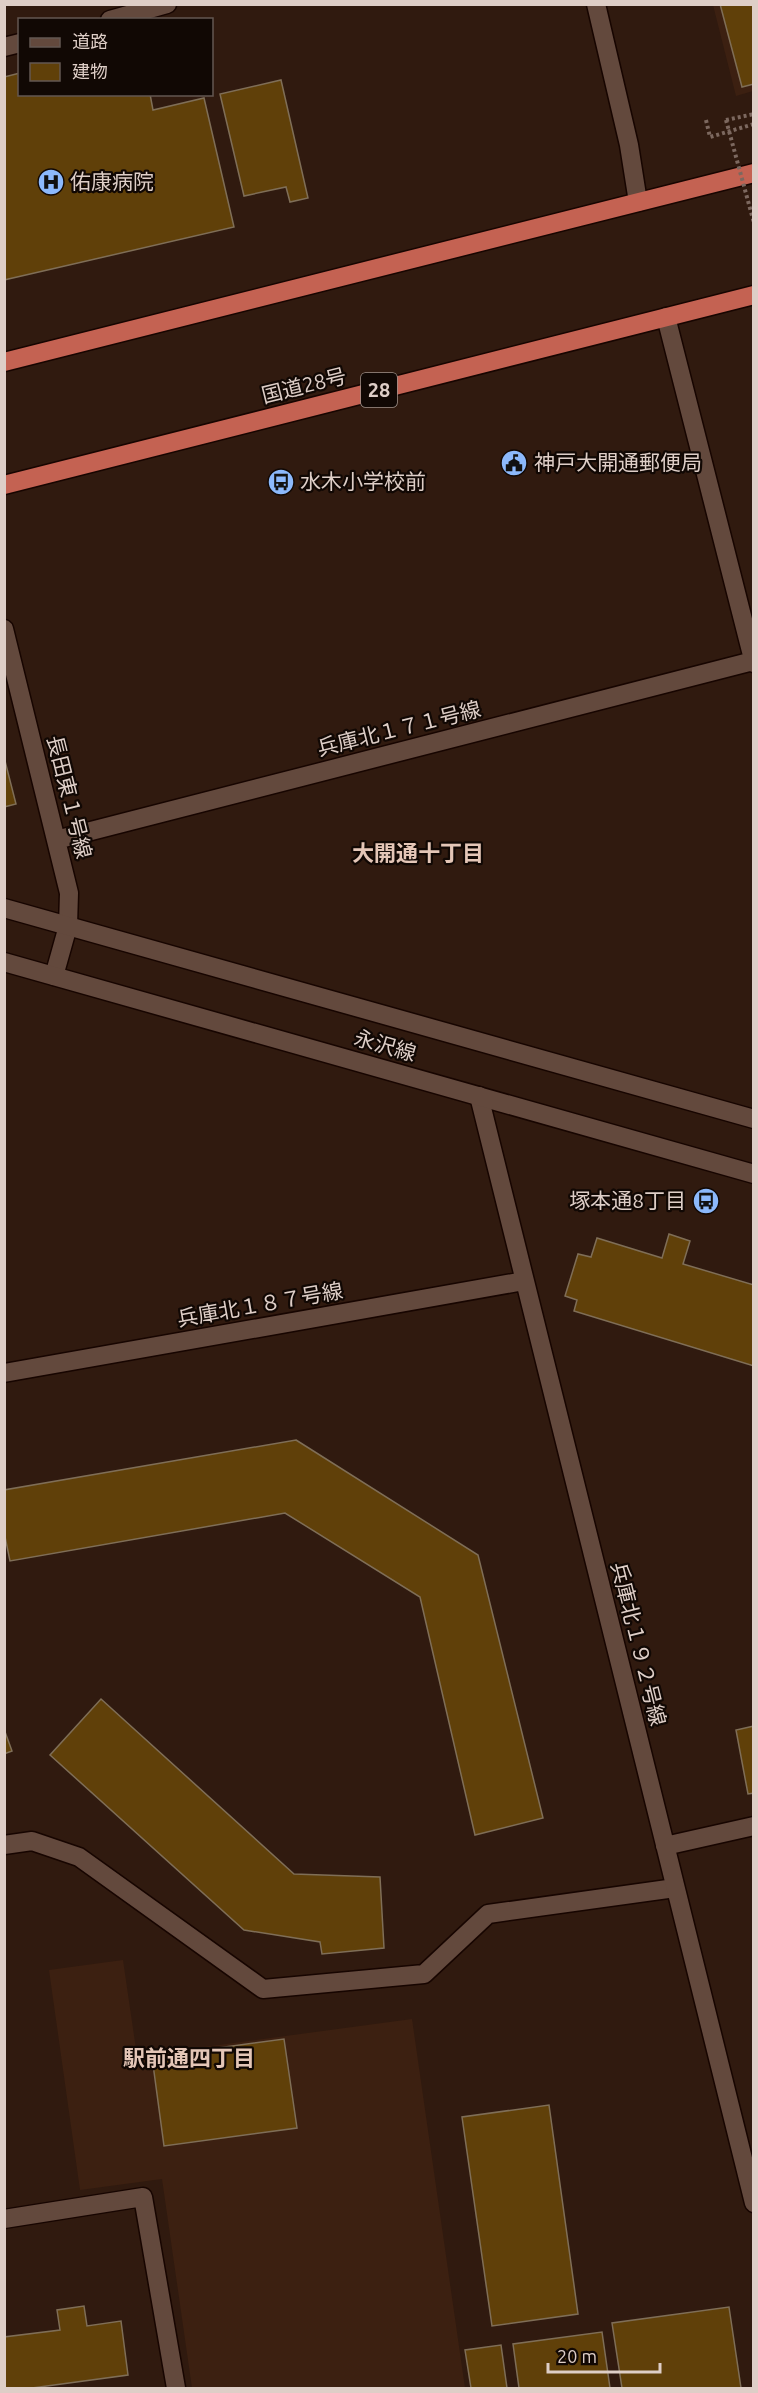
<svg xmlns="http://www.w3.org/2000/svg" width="758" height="2393" viewBox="0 0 758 2393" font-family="Ubuntu,'Noto Sans JP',sans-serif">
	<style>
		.built { fill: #3c2011 }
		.building { fill: #604009; stroke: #7f6e57; stroke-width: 1.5 }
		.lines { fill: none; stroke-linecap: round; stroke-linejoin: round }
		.service-casing { stroke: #170500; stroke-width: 21 }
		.minor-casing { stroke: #170500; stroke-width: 21 }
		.tertiary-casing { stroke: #170500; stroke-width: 21 }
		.trunk-casing { stroke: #170500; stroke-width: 21 }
		.path { stroke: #7c685f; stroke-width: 4; stroke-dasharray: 3 3; stroke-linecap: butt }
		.service { stroke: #63493d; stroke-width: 18 }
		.minor { stroke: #63493d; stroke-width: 18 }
		.tertiary { stroke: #63493d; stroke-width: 18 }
		.trunk { stroke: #c46252; stroke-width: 18 }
		.path-bridge { stroke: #7c685f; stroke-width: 4; stroke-dasharray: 3 3; stroke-linecap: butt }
		.labels { text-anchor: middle; stroke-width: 4.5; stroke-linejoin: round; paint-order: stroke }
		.shield { fill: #110804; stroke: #a0938c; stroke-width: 1.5 }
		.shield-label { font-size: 20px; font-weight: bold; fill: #decec7 }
		.poi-label { font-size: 21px; fill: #decec7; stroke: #110804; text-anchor: start }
		.street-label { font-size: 21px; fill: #decec7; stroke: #110804 }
		.neighbourhood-label { font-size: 22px; font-weight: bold; fill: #e4c6b7; stroke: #110804 }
	</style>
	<rect width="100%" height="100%" fill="#301a0f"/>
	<path class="built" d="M 713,5 L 753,5 L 753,91 L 736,96 Z
		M 123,1960 L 137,2056 L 412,2019 L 465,2388 L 192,2388 L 162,2179 L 80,2190 L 49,1970 Z"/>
	<path class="building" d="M 720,4 L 754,4 L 754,84 L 742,87 Z
		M 20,73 L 20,94 L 150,94 L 153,110 L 204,98 L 234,227 L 4,280 L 4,77 Z
		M 281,80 L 308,198 L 290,202 L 286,187 L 244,196 L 220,94 Z
		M 4,757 L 16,804 L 4,807 Z
		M 669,1234 L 690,1241 L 683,1264 L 754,1285 L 754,1366 L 574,1311 L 577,1300 L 565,1296 L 578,1254 L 591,1257 L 597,1238 L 662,1258 Z
		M 296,1440 L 478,1555 L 543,1818 L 475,1835 L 420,1597 L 285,1513 L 10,1561 L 4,1532 L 4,1490 Z
		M 101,1699 L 294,1874 L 380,1877 L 384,1948 L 322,1954 L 320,1942 L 244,1930 L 50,1755 Z
		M 754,1726 L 754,1793 L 748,1794 L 736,1730 Z
		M 4,1729 L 12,1751 L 4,1754 Z
		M 284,2039 L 297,2128 L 164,2146 L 152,2057 Z
		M 549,2105 L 578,2314 L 492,2326 L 462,2117 Z
		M 84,2306 L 87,2326 L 121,2321 L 128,2375 L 32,2388 L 4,2388 L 4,2337 L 60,2330 L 57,2310 Z
		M 729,2307 L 741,2388 L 622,2388 L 612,2323 Z
		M 602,2332 L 610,2388 L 519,2388 L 513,2344 Z
		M 501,2345 L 507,2388 L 471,2388 L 465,2350 Z"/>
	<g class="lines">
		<defs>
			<path id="service" d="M 4,1845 L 32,1841 L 79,1857 L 263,1989 L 424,1974 L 488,1914 L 675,1888"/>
			<path id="minor" d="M 596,4 L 629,145 L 638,202
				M 110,20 L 167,4
				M 4,47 L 20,43
				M 666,317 L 754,663
				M 4,629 L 69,893 L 68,926 L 54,976
				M 56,840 L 753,661
				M 479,1096 L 754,2203
				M 4,1373 L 524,1281
				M 665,1846 L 754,1826
				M 4,2219 L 143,2197 L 176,2388"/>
			<path id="tertiary" d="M 4,908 L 754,1119
				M 4,962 L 754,1174"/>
			<path id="trunk" d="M 4,362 L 754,173
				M 4,485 L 754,295"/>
		</defs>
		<use href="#service" class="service-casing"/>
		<use href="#minor" class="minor-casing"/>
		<use href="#tertiary" class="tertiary-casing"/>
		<use href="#trunk" class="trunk-casing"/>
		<path class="path" d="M 706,120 L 710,137 L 754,124
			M 726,120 L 754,114"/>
		<use href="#service" class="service"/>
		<use href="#minor" class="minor"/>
		<use href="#tertiary" class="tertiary"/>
		<use href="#trunk" class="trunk"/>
		<path class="path-bridge" d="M 726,120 L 754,223"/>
	</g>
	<defs>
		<symbol id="hospital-disc" viewBox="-11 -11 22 22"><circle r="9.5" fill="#8cb9fc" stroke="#110804"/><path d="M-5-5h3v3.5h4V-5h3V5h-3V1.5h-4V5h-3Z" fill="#111"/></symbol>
		<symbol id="civic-disc" viewBox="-11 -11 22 22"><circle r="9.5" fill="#8cb9fc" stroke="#110804"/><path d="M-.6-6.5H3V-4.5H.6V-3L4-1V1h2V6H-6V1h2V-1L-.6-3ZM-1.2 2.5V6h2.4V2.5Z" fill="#111"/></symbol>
		<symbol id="bus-disc" viewBox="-11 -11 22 22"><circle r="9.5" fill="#8cb9fc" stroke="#110804"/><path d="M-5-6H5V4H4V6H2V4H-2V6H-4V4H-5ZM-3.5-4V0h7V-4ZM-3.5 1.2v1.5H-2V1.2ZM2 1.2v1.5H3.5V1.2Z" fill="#111"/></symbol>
	</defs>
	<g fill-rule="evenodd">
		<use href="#hospital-disc" x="36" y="167" width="30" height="30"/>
		<use href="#civic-disc" x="499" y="448" width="30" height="30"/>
		<use href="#bus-disc" x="266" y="467" width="30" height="30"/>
		<use href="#bus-disc" x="691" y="1186" width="30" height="30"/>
	</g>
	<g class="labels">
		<rect class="shield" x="361" y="373" width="36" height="34" rx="4.5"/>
		<g class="shield-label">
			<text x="379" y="397">28</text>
		</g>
		<g class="poi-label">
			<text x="70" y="189">佑康病院</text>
			<text x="534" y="470">神戸大開通郵便局</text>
			<text x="300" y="489">水木小学校前</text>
			<text x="686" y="1208" text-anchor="end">塚本通8丁目</text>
		</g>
		<g class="street-label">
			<text transform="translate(304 386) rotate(-14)" y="7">国道28号</text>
			<text transform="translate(399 729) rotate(-14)" y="7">兵庫北１７１号線</text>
			<text transform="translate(69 797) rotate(76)" y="7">長田東１号線</text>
			<text transform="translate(385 1046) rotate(16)" y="7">永沢線</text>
			<text transform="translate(260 1305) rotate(-10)" y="7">兵庫北１８７号線</text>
			<text transform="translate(638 1644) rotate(76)" y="7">兵庫北１９２号線</text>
		</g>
		<g class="neighbourhood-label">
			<text x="418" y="861">大開通十丁目</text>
			<text x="189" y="2066">駅前通四丁目</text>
		</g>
	</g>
	<rect width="758" height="2393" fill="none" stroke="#decec7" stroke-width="12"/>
	<rect x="18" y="18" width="195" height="78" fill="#110804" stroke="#635752" stroke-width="1.5"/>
	<rect x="30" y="38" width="30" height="9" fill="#63493d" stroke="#635752" stroke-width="1.5"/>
	<text x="72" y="48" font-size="18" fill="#decec7">道路</text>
	<rect x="30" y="63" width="30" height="18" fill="#604009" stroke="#635752" stroke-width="1.5"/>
	<text x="72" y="78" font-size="18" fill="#decec7">建物</text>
	<path d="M548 2363v9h112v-9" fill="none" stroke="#decec7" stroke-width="3"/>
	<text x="557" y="2363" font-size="18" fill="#decec7" stroke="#110804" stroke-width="4.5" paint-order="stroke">20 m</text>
</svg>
